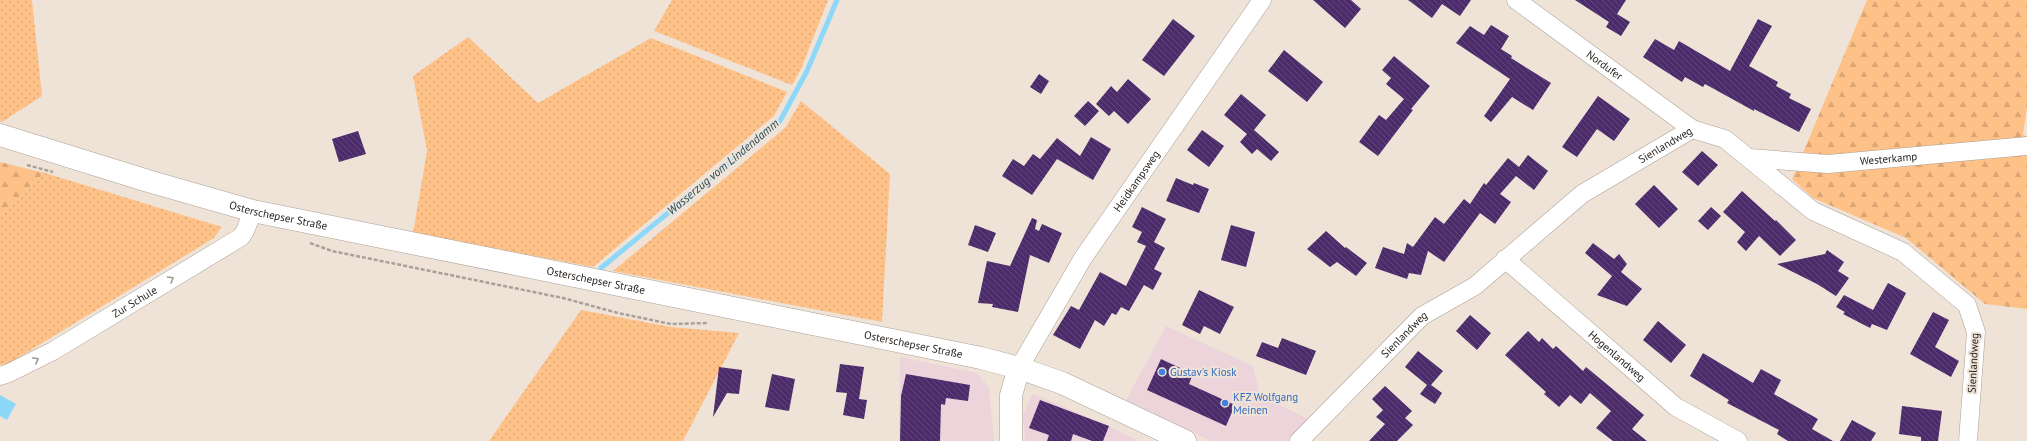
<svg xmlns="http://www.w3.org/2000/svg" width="2027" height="441" viewBox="0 0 2027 441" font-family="'PT Sans',sans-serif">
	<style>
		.commercial { fill: #edd3da }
		.grass { fill: url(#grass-dots) }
		.forest { fill: url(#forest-firs) }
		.water { fill: #8dd8f8 }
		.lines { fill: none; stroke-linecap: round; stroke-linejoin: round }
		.stream { stroke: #8dd8f8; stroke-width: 5 }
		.building { fill: url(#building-back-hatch) }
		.street-casing { stroke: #aba095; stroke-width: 19 }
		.secondary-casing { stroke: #aba095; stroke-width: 23 }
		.path { stroke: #a9a097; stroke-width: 2.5; stroke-dasharray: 4 2; stroke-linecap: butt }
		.street { stroke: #fff; stroke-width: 18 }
		.secondary { stroke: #fff; stroke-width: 22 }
		.oneway { stroke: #9e9c9a }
		.shop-dot { fill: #3f7fe0; stroke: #efe3d8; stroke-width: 1.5 }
		.labels { text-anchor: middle; stroke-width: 4; stroke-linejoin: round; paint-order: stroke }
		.street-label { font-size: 11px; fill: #28231f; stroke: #efe3d8 }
		.shop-label { font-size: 11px; fill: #366cbe; stroke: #efe3d8; text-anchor: start }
		.water-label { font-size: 12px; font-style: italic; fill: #224c5e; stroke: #efe3d8 }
	</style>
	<defs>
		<pattern id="grass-dots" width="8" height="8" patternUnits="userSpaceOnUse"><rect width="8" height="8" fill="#fec289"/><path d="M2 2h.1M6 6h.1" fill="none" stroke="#daa676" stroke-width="1.8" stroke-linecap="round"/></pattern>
		<pattern id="forest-firs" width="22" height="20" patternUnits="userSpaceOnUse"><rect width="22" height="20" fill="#fec289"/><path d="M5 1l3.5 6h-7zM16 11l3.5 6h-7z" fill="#daa676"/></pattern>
		<pattern id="building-back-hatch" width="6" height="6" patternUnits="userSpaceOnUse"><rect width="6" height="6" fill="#4b2b6a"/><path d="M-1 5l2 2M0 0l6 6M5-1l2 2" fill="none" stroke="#62487a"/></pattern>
	</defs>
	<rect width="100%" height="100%" fill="#efe3d8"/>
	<path class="commercial" d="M 1166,326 L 1253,366 L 1260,395 L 1312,421 L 1292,441 L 1211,441 L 1126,400 Z
		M 900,357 L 977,373 L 989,387 L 994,441 L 899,441 Z
		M 1033,394 L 1111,427 L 1139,441 L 1025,441 L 1023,414 Z"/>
	<path class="grass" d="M 0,0 L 32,0 L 42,96 L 2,122 L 0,121 Z
		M 672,0 L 828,0 L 801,69 L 792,85 L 654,31 Z
		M 468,37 L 538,103 L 651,38 L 787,92 L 774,116 L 593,267 L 413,233 L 427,151 L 413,76 Z
		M 801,101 L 890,174 L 882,322 L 613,271 L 785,128 Z
		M 45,173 L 222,227 L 214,238 L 8,364 L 0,365 L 0,216 Z
		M 581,310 L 671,327 L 739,333 L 683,441 L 489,441 Z"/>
	<path class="forest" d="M 1867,0 L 2027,0 L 2027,107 L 2023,135 L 2027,136 L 2027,309 L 1985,304 L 1906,238 L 1813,198 L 1792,179 Z
		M 0,162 L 45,173 L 0,216 Z"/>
	<path class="water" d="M 0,395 L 16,404 L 7,420 L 0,416 Z"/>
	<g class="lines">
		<path class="stream" d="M 601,268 L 780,121 L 807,71 L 837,0"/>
	</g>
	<path class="building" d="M 1313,0 L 1351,0 L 1361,9 L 1345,28 Z
		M 1408,0 L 1471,0 L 1460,16 L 1442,4 L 1432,18 Z
		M 1575,0 L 1626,0 L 1617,14 L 1630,22 L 1621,36 L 1606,27 L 1609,22 Z
		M 1173,19 L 1195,36 L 1164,76 L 1142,60 Z
		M 1758,19 L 1772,26 L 1749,66 L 1778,82 L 1776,86 L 1791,94 L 1789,98 L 1811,109 L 1799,132 L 1754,109 L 1754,111 L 1705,84 L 1703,87 L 1685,77 L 1682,82 L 1643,57 L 1655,39 L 1674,50 L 1679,41 L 1730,71 Z
		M 1491,25 L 1509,36 L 1501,49 L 1512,56 L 1511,58 L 1551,83 L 1533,110 L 1512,97 L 1491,122 L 1484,116 L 1510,79 L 1456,43 L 1470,26 L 1484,35 Z
		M 1284,50 L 1323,82 L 1307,102 L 1268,71 Z
		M 1394,56 L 1430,86 L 1411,109 L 1413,110 L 1378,156 L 1359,142 L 1379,115 L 1386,120 L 1404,99 L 1386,84 L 1391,78 L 1382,70 Z
		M 1039,74 L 1049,81 L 1041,94 L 1030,87 Z
		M 1128,79 L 1151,99 L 1128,124 L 1114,111 L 1109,116 L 1096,104 L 1111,86 L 1117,92 Z
		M 1241,94 L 1266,115 L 1254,130 L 1279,152 L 1271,161 L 1257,149 L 1252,154 L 1240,142 L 1247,134 L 1224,115 Z
		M 1598,96 L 1630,119 L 1614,141 L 1597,129 L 1577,157 L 1562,147 Z
		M 1088,101 L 1099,111 L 1085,126 L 1074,116 Z
		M 1202,130 L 1224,146 L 1209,167 L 1187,150 Z
		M 358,131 L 366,154 L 339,162 L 332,139 Z
		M 1091,137 L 1111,149 L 1093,180 L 1057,159 L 1032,195 L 1002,176 L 1013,159 L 1024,166 L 1033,154 L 1040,159 L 1057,138 L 1080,156 Z
		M 1702,151 L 1718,165 L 1698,186 L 1682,172 Z
		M 1528,155 L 1548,171 L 1534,190 L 1516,176 L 1500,194 L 1511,202 L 1495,224 L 1480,213 L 1444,262 L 1428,251 L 1421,275 L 1409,273 L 1407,279 L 1375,268 L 1383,247 L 1404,254 L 1407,243 L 1413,247 L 1435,217 L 1444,224 L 1464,199 L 1470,204 L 1484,183 L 1486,185 L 1508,158 L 1519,167 Z
		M 1176,178 L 1193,185 L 1194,183 L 1209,189 L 1199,213 L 1166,201 Z
		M 1654,185 L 1678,209 L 1659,228 L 1635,204 Z
		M 1742,191 L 1775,221 L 1776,220 L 1796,240 L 1780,256 L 1759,236 L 1746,251 L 1737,242 L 1745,232 L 1723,212 Z
		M 1142,207 L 1166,219 L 1154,242 L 1165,248 L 1154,269 L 1162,273 L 1153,290 L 1144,285 L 1129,311 L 1121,307 L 1116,315 L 1112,313 L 1104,326 L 1095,320 L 1080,349 L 1053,335 L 1071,306 L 1079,310 L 1100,272 L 1126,286 L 1146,246 L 1137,242 L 1142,232 L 1132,227 Z
		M 1711,207 L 1721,216 L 1708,230 L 1698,221 Z
		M 1032,218 L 1037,220 L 1035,229 L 1039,231 L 1042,224 L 1062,233 L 1049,263 L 1030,255 L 1018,312 L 992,307 L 993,304 L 978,303 L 987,261 L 1010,266 Z
		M 975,225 L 996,233 L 988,252 L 968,245 Z
		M 1231,225 L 1255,232 L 1246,267 L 1221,260 Z
		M 1326,231 L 1345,248 L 1346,247 L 1367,263 L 1356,276 L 1337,262 L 1330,267 L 1307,249 Z
		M 1593,243 L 1614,259 L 1619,254 L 1627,264 L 1621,272 L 1642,289 L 1627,306 L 1597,295 L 1612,276 L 1585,253 Z
		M 1827,250 L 1844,262 L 1838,271 L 1849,278 L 1836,296 L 1817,284 L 1777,264 L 1825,254 Z
		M 1888,283 L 1906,293 L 1887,330 L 1872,324 L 1870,328 L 1843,314 L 1845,312 L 1836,307 L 1844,295 L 1873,310 Z
		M 1199,290 L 1234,307 L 1220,334 L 1204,326 L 1200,334 L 1182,325 Z
		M 1933,312 L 1949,320 L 1935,347 L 1959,361 L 1951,377 L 1910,354 Z
		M 1470,315 L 1491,333 L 1477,350 L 1456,331 Z
		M 1658,321 L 1686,345 L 1671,363 L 1643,340 Z
		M 1528,331 L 1539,342 L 1542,338 L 1553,349 L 1556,346 L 1583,371 L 1586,367 L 1644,415 L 1632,429 L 1647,441 L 1613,441 L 1596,428 L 1611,411 L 1590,393 L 1581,404 L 1570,395 L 1559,407 L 1544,394 L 1546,392 L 1505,355 Z
		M 1282,338 L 1316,351 L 1306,375 L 1256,356 L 1262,342 L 1278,348 Z
		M 1418,351 L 1443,371 L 1431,385 L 1442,393 L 1435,404 L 1420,394 L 1427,385 L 1405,367 Z
		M 1703,353 L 1753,383 L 1761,369 L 1781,380 L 1774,394 L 1818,419 L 1812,429 L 1833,441 L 1788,441 L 1777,434 L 1779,430 L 1727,403 L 1729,400 L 1690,376 Z
		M 1161,359 L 1193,374 L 1189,384 L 1235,405 L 1226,426 L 1147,390 Z
		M 840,364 L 864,367 L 859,399 L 867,400 L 864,419 L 843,415 L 847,393 L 836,392 Z
		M 719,367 L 742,370 L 739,394 L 727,393 L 713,417 Z
		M 772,374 L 795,379 L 789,411 L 765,407 Z
		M 906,374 L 970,385 L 968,401 L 946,398 L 945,405 L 941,404 L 940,441 L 900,441 L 901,396 Z
		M 1385,386 L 1412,411 L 1405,418 L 1413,425 L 1397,441 L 1369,441 L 1385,424 L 1376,417 L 1383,410 L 1372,399 Z
		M 1040,400 L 1109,426 L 1103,441 L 1092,441 L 1073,434 L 1071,441 L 1047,441 L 1049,435 L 1029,428 Z
		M 1902,406 L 1942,411 L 1938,441 L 1921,441 L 1921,437 L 1899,434 Z
		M 1852,420 L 1876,433 L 1871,441 L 1840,441 Z"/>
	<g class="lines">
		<defs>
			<g id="street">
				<path id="s1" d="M 1516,0 L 1692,129"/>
				<path id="s2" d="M 1750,158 L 1828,164 L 2027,146"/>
				<path id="s3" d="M 1505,259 L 1676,407 L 1738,441"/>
				<path id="s4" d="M 1019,368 L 1083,258 L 1262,0"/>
				<path id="s5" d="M 0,376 L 9,373 L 53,351 L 241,237 L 245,231 L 253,211"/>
				<path id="s6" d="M 1299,441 L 1422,316 L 1475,286 L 1582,194 L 1692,129 L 1725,139 L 1813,211 L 1903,252 L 1967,305 L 1976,332 L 1968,441"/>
			</g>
			<g id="secondary">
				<path id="s7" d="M 0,135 L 148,181 L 253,211 L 981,358 L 1019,368 L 1062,383 L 1185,441"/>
				<path d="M 1011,441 L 1011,395 L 1019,368"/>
			</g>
		</defs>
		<use href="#street" class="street-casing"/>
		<use href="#secondary" class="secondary-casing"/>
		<path class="path" d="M 27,165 L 53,172
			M 310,243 L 332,251 L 563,298 L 618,313 L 671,324 L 708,323"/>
		<use href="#street" class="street"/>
		<use href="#secondary" class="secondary"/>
	</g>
	<defs><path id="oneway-chevron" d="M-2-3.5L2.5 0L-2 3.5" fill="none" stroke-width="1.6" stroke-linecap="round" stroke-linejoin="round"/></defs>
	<g class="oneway">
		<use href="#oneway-chevron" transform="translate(171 279) rotate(-31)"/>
		<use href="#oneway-chevron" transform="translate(36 360) rotate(-27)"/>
	</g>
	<g class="shop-dot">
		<circle cx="1162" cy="372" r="4"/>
		<circle cx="1225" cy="403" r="4"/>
	</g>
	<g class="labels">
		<g class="street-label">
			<text dy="4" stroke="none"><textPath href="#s1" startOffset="110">Nordufer</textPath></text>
			<text dy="4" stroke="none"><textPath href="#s6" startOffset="474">Sienlandweg</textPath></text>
			<text dy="4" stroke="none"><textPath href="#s2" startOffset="139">Westerkamp</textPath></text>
			<text dy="4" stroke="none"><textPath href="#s4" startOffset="221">Heidkampsweg</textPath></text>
			<text dy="4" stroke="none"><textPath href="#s7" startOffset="290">Osterschepser Straße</textPath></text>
			<text dy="4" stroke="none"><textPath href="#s7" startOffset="614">Osterschepser Straße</textPath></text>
			<text dy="4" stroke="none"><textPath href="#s5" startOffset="154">Zur Schule</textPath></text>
			<text dy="4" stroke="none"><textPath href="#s6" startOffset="150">Sienlandweg</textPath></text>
			<text dy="4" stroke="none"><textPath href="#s7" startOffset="938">Osterschepser Straße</textPath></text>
			<text dy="4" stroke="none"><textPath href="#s3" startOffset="148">Hogenlandweg</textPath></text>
			<text transform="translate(1973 363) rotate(-87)" y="4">Sienlandweg</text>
		</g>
		<g class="shop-label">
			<text x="1170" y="376">Gustav's Kiosk</text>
			<text x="1233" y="401">KFZ Wolfgang<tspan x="1233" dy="13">Meinen</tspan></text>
		</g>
		<g class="water-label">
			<text transform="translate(723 167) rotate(-40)" y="4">Wasserzug vom Lindendamm</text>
		</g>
	</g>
</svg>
